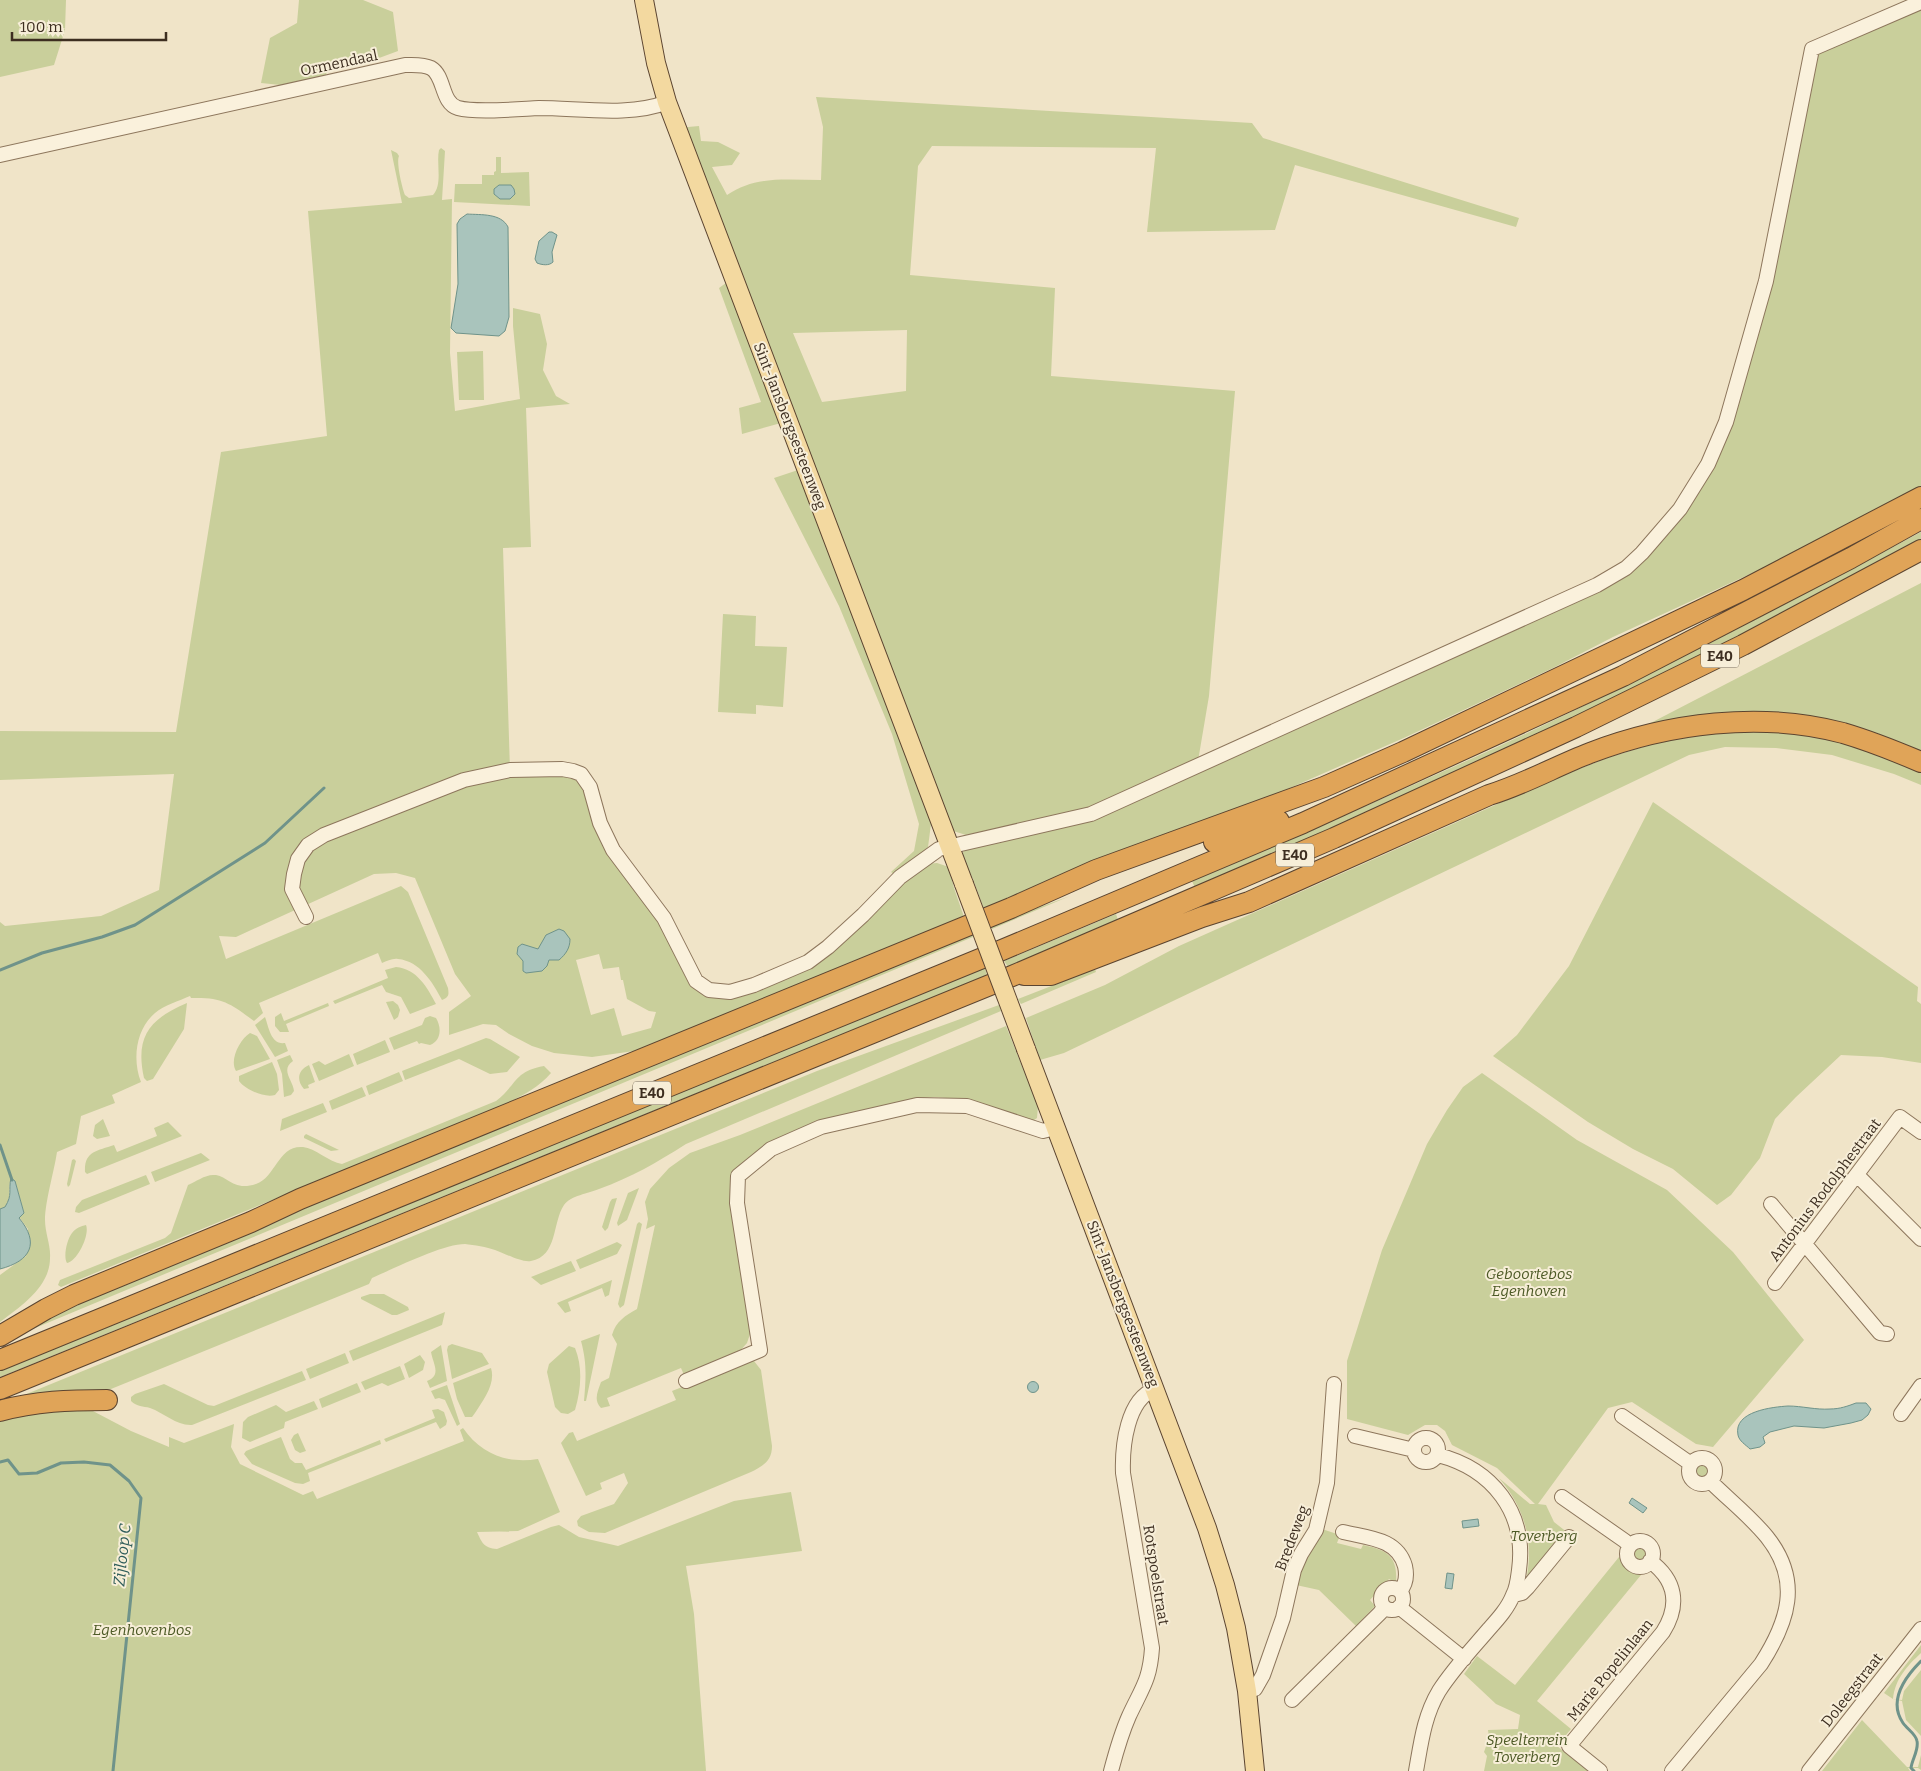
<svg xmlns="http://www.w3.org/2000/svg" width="1921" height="1771" font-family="Bitter,serif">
	<rect width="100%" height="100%" fill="#f0e4c8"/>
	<!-- green -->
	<path fill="#c9cf9b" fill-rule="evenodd" d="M0,0H66L65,30L54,65L0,77Z
		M299,0H363L393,12L398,51L371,61L330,63L323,83L300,87L261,83L270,38L297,23Z
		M1921,7V487L1822,541L1613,637L1553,668L1406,737L1247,807L984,909L972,877L963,860V852L968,848L1050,827L1626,573L1714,463L1818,49Z
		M816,97L1252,123L1263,138L1519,218L1516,227L1295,165L1275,230L1147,232L1156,148L932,146L918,166L910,275L1055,288L1051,376L1235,391L1209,696L1198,761L1077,812L966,835L931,824L928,847L897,876L891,872L914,851L919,824L892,734L839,606L774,478L798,470L781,423L742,434L739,408L761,402L719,288L733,278L677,128L699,126L701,141L718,142L740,153L732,165L712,167L727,195C756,175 788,180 821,180L823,127ZM907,330L906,391L822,402L793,333Z
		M441,148L445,151L442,200L452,199L450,353L455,411L520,399L513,326V308L540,314L547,344L543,370L556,396L570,404L526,408L531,547L503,548L510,770L569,774L576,777L663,926L695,989L708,998L737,995L770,983L925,864L937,863L949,867L954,888L964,917L634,1051L592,1057L554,1053L532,1046L509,1034L496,1025L483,1024L449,1035V1012L471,996L455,974L415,878L396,873L374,874L236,937L219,936L226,959L401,886L408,892L448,988C449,995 449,997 442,1000C433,983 420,961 398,959C393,958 387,961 382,963L378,953L259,1003L263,1013L254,1021C230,1003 222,997 191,998L190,996C179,1001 164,1005 155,1013C136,1029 132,1059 141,1082L112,1095L115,1103L81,1116L76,1144L57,1152C54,1172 45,1202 45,1220C45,1233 51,1246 50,1258C50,1287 21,1306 0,1322V1275L26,1256L28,1229L19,1217L24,1213L15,1181L11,1178C7,1191 13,1193 5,1207L0,1209V922L5,926L101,916L159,890L174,774L0,780V731L176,732L221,452L327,436L308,211L402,203L391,150L397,153L399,156C396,162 402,188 405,195L409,198L433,195C443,184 436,164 439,150ZM599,954L603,969L619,967L621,980H623L627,999L649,1011L656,1012L651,1028L622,1036L614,1008L591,1015L576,960Z
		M496,157H501V173L529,172L530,206L454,202L455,184H482V175H494V172L496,171Z
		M483,351L484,400H459L457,352Z
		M1921,532V541C1804,602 1687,664 1568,721C1444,779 1320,834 1195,888L1192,881C1318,827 1444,773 1567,714C1687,656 1804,595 1921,532Z
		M1921,583V756L1863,733L1641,728Z
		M723,614L756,616L755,646L787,647L783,707L756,705V714L718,712Z
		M1729,731C1763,732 1797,732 1830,739C1861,746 1891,759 1921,770V785L1894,774L1832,755L1776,748L1725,747L1689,755L1064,1053L1040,1060L1026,1018L1105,985L1179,946L1558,777L1610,757L1670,739Z
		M1653,802L1918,987L1917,1001L1921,1004V1063L1882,1057L1841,1055L1796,1097L1775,1119L1760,1158L1731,1195L1717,1205L1673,1169L1633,1149L1588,1122L1493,1056L1517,1035L1569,966Z
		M1070,896L992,929L991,925Z
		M1116,914L1118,920L1008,967L1004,961Z
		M970,931L973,937L28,1331L52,1312Z
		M396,967C417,969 427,987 436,1004L410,1014L401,997L386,992L382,985L335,1004L333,1001L388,978L385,970Z
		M985,968L987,975L0,1377V1370Z
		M1095,969L1096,972L1021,1004L1018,999Z
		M393,1001L398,1005L400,1010L398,1017L394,1020L386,1002Z
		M187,1003L184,1029L153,1079L147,1081L144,1078C135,1037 149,1019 187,1003Z
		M328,1003L329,1006L286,1024L289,1032H280L275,1026V1017L281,1013L284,1021Z
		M999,1005L1001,1011L686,1144C656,1163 632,1177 599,1189C589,1193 570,1196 564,1205C552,1223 558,1256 531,1261C522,1263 504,1253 495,1250C487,1247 474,1245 465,1244C443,1244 395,1268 372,1278L369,1284L111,1389L7,1402L817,1071Z
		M430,1016L436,1018C442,1028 441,1041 430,1045L421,1043L419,1044L417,1041L394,1050L389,1038L422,1025L425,1018Z
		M265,1017C269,1028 271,1045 285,1043L288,1051L275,1057L255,1025Z
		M1006,1026L1038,1106L1037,1118L1031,1122L959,1099L934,1097L915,1099L871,1108L818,1123L740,1166L731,1179L734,1222L752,1328L747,1343L739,1352L684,1375L681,1368L607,1398L610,1406L601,1408C593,1400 598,1391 601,1382L609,1378L617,1344L612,1335C616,1321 625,1316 637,1309L655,1225L646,1229L648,1219L645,1202L650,1189L669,1168L690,1153L740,1135Z
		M250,1033L257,1036L270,1059L236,1071C229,1060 240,1039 250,1033Z
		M486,1038L490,1039L520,1057L507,1072L490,1074L459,1059L405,1080L402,1071Z
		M385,1040L390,1052L357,1065L353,1054Z
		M349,1054L354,1066L319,1081L312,1064L319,1061L325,1065Z
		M290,1055L293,1061C280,1070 293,1080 294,1091L291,1095L284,1097L282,1074L277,1060Z
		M272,1062L277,1074L279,1090L275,1095C264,1098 246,1090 239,1081V1076Z
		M309,1065L315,1082L308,1085L309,1088L304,1089C296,1080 298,1070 309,1065Z
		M544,1066L551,1073C539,1087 525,1094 510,1102L61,1287L58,1285L60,1280L165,1238L171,1233L188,1185C195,1182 205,1175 213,1175C227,1174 232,1192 256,1184C276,1177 278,1145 303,1147C315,1148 329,1162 342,1164L496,1101C517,1085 514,1071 544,1066Z
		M399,1072L403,1081L369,1095L366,1086Z
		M1482,1073L1577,1140L1667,1190L1733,1252L1804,1340L1713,1447L1696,1444L1632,1402L1608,1408L1538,1504L1546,1505L1554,1522L1568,1533L1525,1585C1535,1545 1526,1509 1499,1478L1530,1504H1535L1497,1468L1452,1445L1445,1431L1437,1425H1425L1408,1435L1347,1419V1361L1382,1250L1427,1144L1447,1110L1463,1087Z
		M362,1087L366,1096L332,1110L329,1101Z
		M323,1103L327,1112L280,1131L282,1119Z
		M103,1119L110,1136L97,1139L93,1136L95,1125Z
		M168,1122L182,1136L87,1174L85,1172C84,1151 97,1151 114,1145L117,1152L157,1136L154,1128Z
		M306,1134L339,1150L331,1151L304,1138V1136Z
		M201,1153L210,1160L155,1182L151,1172Z
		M74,1159L76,1161L70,1185L68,1187L67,1184L72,1160Z
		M146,1175L150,1184L79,1213L75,1212L76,1207L82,1200Z
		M639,1188L627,1220L618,1226L617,1223L628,1193Z
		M617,1198L608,1228L605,1231L602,1227L610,1202L612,1199Z
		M639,1222L642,1224L624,1305L620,1308L618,1304L637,1224Z
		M86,1225C90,1234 78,1261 67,1263C63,1257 67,1239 72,1233C76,1228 81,1226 86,1225Z
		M617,1242L622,1245L617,1254L580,1269L576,1260Z
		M571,1261L576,1271L541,1285L531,1277Z
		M612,1280L609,1295L605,1297L602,1288L568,1302L571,1311L565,1313L557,1303Z
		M370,1294H384L408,1307L409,1310L397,1315H392L361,1299V1297Z
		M445,1312L442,1325L353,1361L349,1351Z
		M600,1334L586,1401H584C586,1378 587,1363 581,1341Z
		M452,1344L482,1353L489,1364L452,1379L447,1350L448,1346Z
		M441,1345L447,1381L430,1388L427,1381C442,1375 433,1364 431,1352Z
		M569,1346L575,1348C583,1368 581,1389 575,1410L568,1414L561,1413L555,1407L547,1372L549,1364Z
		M345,1353L349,1363L310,1379L306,1369Z
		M420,1355L425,1362L423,1370L409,1378L404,1364Z
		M748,1361H754L761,1370L772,1446C772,1461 763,1466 751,1472L605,1533L589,1532L578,1526L577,1521L581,1516L614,1504L628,1483L624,1473L600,1483L602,1489L586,1496L561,1443L569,1433L573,1432L577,1441L676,1400L672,1391Z
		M400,1366L405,1379L388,1386L382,1383L365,1390L361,1382Z
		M491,1368C496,1384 483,1400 475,1413L472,1417H465L457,1399L453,1383Z
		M302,1371L306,1380L192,1425C177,1426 164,1413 150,1408C143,1406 137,1407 131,1401V1397L135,1394L164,1384L208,1405L214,1406Z
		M357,1383L361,1392L322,1408L319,1399Z
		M447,1385L460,1424L457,1426L445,1400L439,1398L435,1399L431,1391Z
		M314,1401L318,1409L285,1422L284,1428L250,1442L242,1438L243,1422L248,1417L276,1405L286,1412Z
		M438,1409L444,1412L447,1421L446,1425L440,1429L436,1422L386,1442L384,1439L435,1418L432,1410Z
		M91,1410L131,1431L169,1447V1437L184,1443L234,1424L231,1447L240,1464L303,1495L313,1491L317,1499L464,1441L460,1430L463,1428C481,1454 507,1464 538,1459L560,1512L518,1531L477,1532C482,1543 484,1548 497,1549L551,1527L559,1525L579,1537L618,1546L734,1501L791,1492L802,1551L686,1566L694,1614L706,1771H0V1421L47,1411Z
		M298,1433L306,1451L300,1453L295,1450L291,1440L294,1435Z
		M281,1437L290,1459L295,1463H302L306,1470L380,1440L381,1444L308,1473L310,1481L303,1484L295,1483L252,1464L244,1454L246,1451Z
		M1693 1471a8 8 0 1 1 16 0a8 8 0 1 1-16 0Z
		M1319,1528L1340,1535L1337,1543L1361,1549L1363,1545C1388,1550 1398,1557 1396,1583L1389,1579L1370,1600L1375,1606L1356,1626L1319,1590L1296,1585L1305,1557Z
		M1631 1553a8 8 0 1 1 16 0a8 8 0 1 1-16 0Z
		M1619,1557L1641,1575L1537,1701L1571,1729L1557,1746L1588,1771H1484L1487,1756L1484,1752L1489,1738L1488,1730L1518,1729L1520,1715L1496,1704L1464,1674L1477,1656L1515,1685Z
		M1921,1645V1653C1907,1666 1895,1679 1893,1699L1902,1700L1904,1691L1921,1670V1736L1906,1720L1902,1701L1893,1699L1884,1693Z
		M1862,1720L1907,1767H1918L1921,1755V1770L1918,1768H1908L1910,1771H1822Z"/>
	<!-- water -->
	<path fill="#a9c4bc" stroke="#6f938a" d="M499,185H511L514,189L515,194L510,199H500L494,194V189Z
		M467,214C481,215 501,213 508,227L509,317L505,331L499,336L456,333L451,328L458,284L457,224L460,219Z
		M549,232H552L557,235L552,252L553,262C549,266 542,265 537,263L535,259L539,241Z
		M559,929L564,931L570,939C570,948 566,954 559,960H549L547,966L542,971L526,973L523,971V961L517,954L518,947L522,944L538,949L546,935Z
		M11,1178L15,1181L24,1213L19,1218C40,1243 31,1261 0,1269V1209L5,1207C13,1194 8,1191 11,1178Z
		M1027.5 1387a5.5 5.5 0 1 1 11 0a5.5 5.5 0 1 1-11 0Z
		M1856,1403H1866L1871,1409L1868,1415L1862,1420L1851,1423L1824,1428L1794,1426L1770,1432L1763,1437L1765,1443L1760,1447L1750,1449C1746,1445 1739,1441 1738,1435C1733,1411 1773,1407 1788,1406C1802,1406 1816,1410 1830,1409C1840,1409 1848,1406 1856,1403Z
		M1632,1498L1647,1508L1643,1513L1629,1503Z
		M1478,1519L1479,1526L1463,1528L1462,1521Z
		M1447,1573L1454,1574L1452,1589L1445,1588Z"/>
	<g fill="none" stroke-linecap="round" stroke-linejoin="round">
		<!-- stream -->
		<path stroke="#6f938a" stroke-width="3" d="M0,970L42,953L102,937L135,925L265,843L324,788
			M0,1145L12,1180
			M0,1462L8,1460L19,1474L37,1473L61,1463L84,1462L110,1465L129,1481L141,1498L113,1771
			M1914,1771L1911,1768C1912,1759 1919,1750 1917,1741C1916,1734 1907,1729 1903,1723C1888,1701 1905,1677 1921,1661"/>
		<defs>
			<path id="minor" d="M0,155L405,65C413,65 423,64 431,68C445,76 441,103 458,108C476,113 519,109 539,108C578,108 631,117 667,102
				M306,917L292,889L294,874L298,859L308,845L324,835L464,780L510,770L562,769L573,771L581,774L590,787L600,823L613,850L664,918L696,981L709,990L730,992L754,985L808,962L828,947L863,915L900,877L939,849L1091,814L1597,585L1626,568L1642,553L1680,509L1708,464L1726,422L1766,281L1812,49L1921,2
				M1857,1175L1921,1239
				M1771,1204L1880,1333L1887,1334
				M1775,1283L1900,1117L1921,1132
				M686,1381L760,1350L737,1203L738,1176L771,1149L821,1127L917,1105L967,1106L1043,1131L1047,1130
				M1901,1414L1921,1386
				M1622,1416L1691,1464
				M1355,1436L1414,1450
				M1414 1450a12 12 0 1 1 24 0a12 12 0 1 1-24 0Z
				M1689 1471a13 13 0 1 1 26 0a13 13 0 1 1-26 0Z
				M1562,1497L1625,1541L1629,1546
				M1343,1532C1367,1538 1397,1538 1405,1566C1407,1575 1406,1584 1400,1591
				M1627 1554a13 13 0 1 1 26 0a13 13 0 1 1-26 0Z
				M1381 1599a11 11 0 1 1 22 0a11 11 0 1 1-22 0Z
				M1514,1595L1522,1593L1528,1587L1569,1537
				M1399,1607L1464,1659
				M1247,1691L1255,1689L1263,1675L1283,1618L1294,1570L1301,1554L1316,1530L1327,1483L1334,1384
				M1292,1700L1380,1613L1384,1607
				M1111,1771C1116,1752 1121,1734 1129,1716C1142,1688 1150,1680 1152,1648L1123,1473C1122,1446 1127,1399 1155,1389
				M1416,1771C1421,1743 1424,1716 1439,1691C1453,1669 1472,1649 1489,1629C1498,1619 1508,1608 1513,1595C1517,1588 1518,1578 1519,1570C1527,1512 1492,1469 1438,1455
				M1600,1771L1569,1746L1663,1632C1680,1605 1676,1580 1650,1561
				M1672,1771L1761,1664C1788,1622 1802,1581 1767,1537C1750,1516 1729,1500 1710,1481
				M1809,1771L1921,1629"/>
			<path id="major" d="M644,0L656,63L667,102L964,884
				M1026,1049L1207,1528L1225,1585L1236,1628L1247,1691L1255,1771"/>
			<path id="highway" d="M1214,842L1279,821
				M1024,975H1051L1202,917L1249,902L1489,795C1525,784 1556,766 1590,753C1668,723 1761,711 1843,733C1870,741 1895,751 1921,762
				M0,1336L46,1309L74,1295L251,1222L300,1199L1011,908L1096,870L1324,787L1403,752L1743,590L1921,497
				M0,1360L1002,950L1303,823L1623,676L1851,558L1921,519
				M0,1389L1012,976L1334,838L1576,727L1743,645L1921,550
				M0,1411C35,1401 70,1400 107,1400"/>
		</defs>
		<!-- minor casing -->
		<use href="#minor" stroke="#8d765c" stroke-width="16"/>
		<!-- major casing -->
		<use href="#major" stroke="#5b4430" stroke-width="20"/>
		<!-- highway casing -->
		<use href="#highway" stroke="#5b4430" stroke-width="22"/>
		<!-- minor -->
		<use href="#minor" stroke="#faf1dc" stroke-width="14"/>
		<!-- major -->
		<use href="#major" stroke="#f3d9a0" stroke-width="18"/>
		<!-- highway -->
		<use href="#highway" stroke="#e0a458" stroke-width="20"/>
		<defs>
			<path id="major-bridge" d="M964,884L1026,1049"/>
		</defs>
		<!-- major-bridge casing -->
		<use href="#major-bridge" stroke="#5b4430" stroke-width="20" stroke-linecap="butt"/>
		<!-- major-bridge -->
		<use href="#major-bridge" stroke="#f3d9a0" stroke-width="18"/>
	</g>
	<g text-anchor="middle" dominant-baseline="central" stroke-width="4" stroke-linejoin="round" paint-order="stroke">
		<!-- shield labels -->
		<g fill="#f7eed8" stroke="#756857" stroke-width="1">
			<rect x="1701" y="644.5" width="38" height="23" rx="4"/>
			<rect x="1276" y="843.5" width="38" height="23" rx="4"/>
			<rect x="633" y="1081.5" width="38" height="23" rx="4"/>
		</g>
		<g font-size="14" font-weight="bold" fill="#3d2e20">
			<text x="1720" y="656">E40</text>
			<text x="1295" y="855">E40</text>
			<text x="652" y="1093">E40</text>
		</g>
		<!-- street labels -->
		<g font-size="15" fill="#3d2e20" stroke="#f7eed8">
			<text transform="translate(339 63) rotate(-12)">Ormendaal</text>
			<text transform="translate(790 426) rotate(69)">Sint-Jansbergsesteenweg</text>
			<text transform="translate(1825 1190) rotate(-53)">Antonius Rodolphestraat</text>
			<text transform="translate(1123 1304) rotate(69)">Sint-Jansbergsesteenweg</text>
			<text transform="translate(1292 1538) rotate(-69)">Bredeweg</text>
			<text transform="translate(1156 1575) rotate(81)">Rotspoelstraat</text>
			<text transform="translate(1610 1670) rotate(-51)">Marie Popelinlaan</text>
			<text transform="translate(1852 1690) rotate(-52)">Doleegstraat</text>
		</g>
		<!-- park labels -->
		<g font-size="15" font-style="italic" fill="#4d5a26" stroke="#f7eed8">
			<text x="1529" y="1274">Geboortebos<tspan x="1529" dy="17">Egenhoven</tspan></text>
			<text x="1544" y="1536">Toverberg</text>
			<text x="142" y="1630">Egenhovenbos</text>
			<text x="1527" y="1740">Speelterrein<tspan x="1527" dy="17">Toverberg</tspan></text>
		</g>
		<!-- water labels -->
		<g font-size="16" font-style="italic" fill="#2f5d5a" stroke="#f7eed8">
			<text transform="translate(122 1555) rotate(-84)">Zijloop C</text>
		</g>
	</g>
	<!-- scale -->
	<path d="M12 32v8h154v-8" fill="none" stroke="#3d2e20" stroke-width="2.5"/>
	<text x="20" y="32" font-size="15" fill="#3d2e20" stroke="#f7eed8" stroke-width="4" paint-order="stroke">100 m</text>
</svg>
